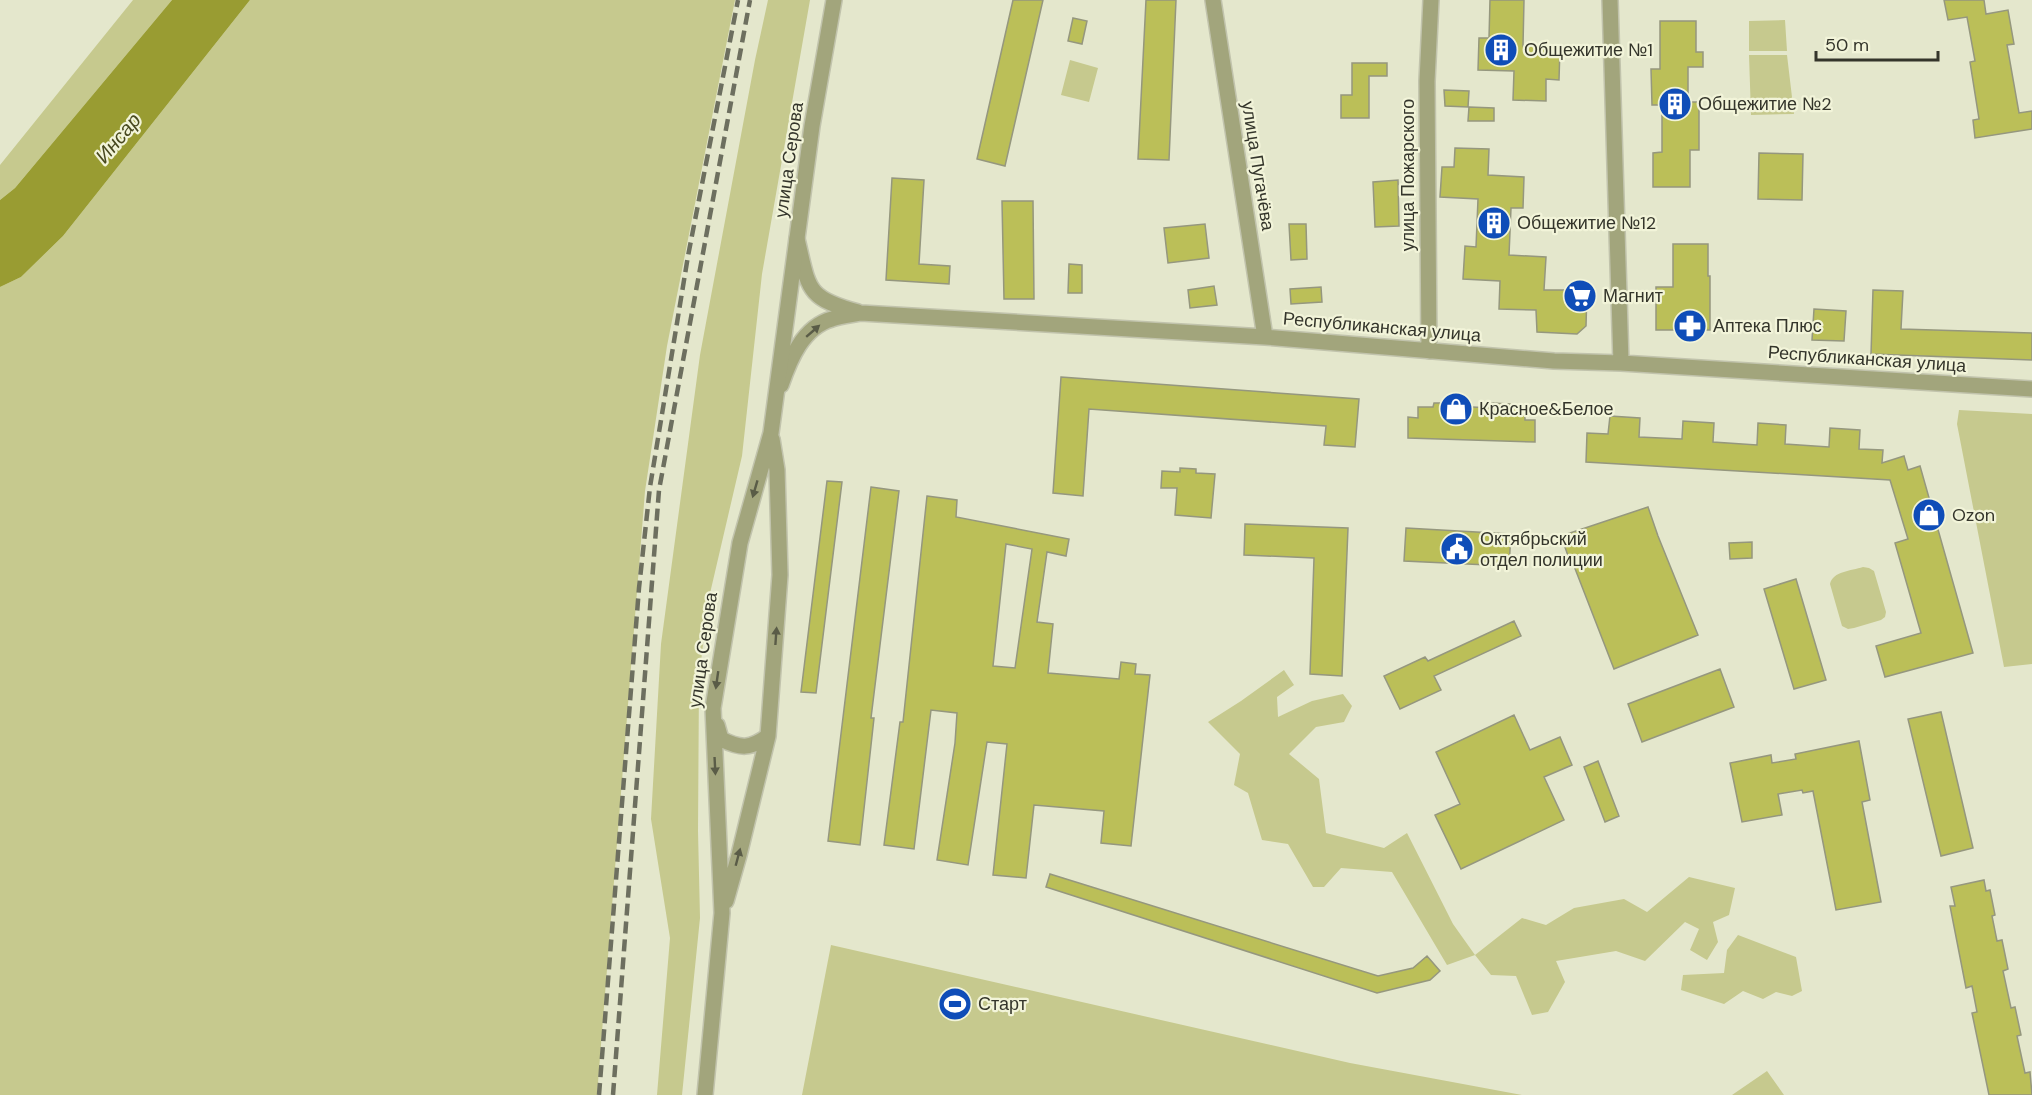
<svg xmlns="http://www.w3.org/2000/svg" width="2032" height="1095" font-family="'DM Sans',sans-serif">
	<rect width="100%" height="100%" fill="#e4e7cc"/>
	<!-- green -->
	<path fill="#c6c98e" d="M133,0H172L15,188L0,200V165Z
		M250,0H735L667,346L645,491L597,1095H0V287L21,277L63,236Z
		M768,0H810L762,274L742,456L708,602L699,679L698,831L700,918L682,1095H657L670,938L651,819L661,644L700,355L755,60Z
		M1785,20L1787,51H1749V21Z
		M1749,55H1787L1794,114L1751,115Z
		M1070,60L1098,68L1089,102L1061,95Z
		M1959,410L2032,414V664L2004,667L1957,424Z
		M1863,567L1869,568L1874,571L1886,612L1885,617L1881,620L1854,628L1848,629L1842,626L1830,584C1833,571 1851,571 1863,567Z
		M1284,670L1294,685L1277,697L1278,717L1312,701L1343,694L1352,706L1344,722L1316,727L1289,754L1319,779L1326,833L1384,848L1407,833L1453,924L1475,955L1522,918L1546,925L1574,908L1624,899L1647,912L1689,877L1735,888L1729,915L1713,922L1718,942L1707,960L1690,950L1699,929L1685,922L1645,961L1616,951L1556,961L1565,982L1548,1012L1532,1015L1516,976L1491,975L1475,955L1447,965L1392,872L1341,868L1324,887H1313L1288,844L1262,840L1248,793L1234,785L1240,754L1208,722L1241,701Z
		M1738,935L1796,957L1802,991L1792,996L1776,992L1763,999L1743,991L1724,1004L1681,990L1683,975L1724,973L1727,950Z
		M831,945L1350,1063L1522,1095H802Z
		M1767,1071L1784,1095H1732Z"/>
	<!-- water -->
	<path fill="#999c32" d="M172,0H250L63,236L21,277L0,287V200L15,188Z"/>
	<!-- building -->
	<path fill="#bbbf58" stroke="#95977e" stroke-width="1.5" fill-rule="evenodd" d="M1013,0H1043L1005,166L977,159Z
		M1146,0H1176L1169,160L1138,159Z
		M1490,0H1524L1523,46L1560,47L1559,80L1546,79V101L1513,100L1514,71L1478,70L1479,38H1489Z
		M1944,0H1984L1986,14L2008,10L2014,44L2007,45L2019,113L2032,111V129L1975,138L1973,120L1979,119L1970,62L1975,61L1967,17L1948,20Z
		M1073,18L1087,21L1082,44L1068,41Z
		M1660,21H1696V52H1703V67H1688V102H1699V150H1690V187H1653V153L1662,152V105H1652L1651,69H1660Z
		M1352,63H1387V76H1369V118H1341V95H1352Z
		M1444,90L1469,91L1468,107L1445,106Z
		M1469,107L1494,108V121H1468Z
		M1455,148L1489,149L1488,175L1524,177L1523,208H1511L1509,255L1546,257L1544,290H1587L1586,326L1577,334L1537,332L1536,310L1499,309L1500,281L1463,279L1465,246L1476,247L1478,199L1440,197L1442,167H1454Z
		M1759,153L1803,154L1802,200L1758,199Z
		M892,178L924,180L919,264L950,266L949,284L886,280Z
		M1398,180L1399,226L1375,227L1373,182Z
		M1002,201H1033L1034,299H1004Z
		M1205,224L1209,258L1168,263L1164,228Z
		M1289,224H1306L1307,259L1291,260Z
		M1673,244H1708V276H1710V330H1656V287H1673Z
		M1069,264L1082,265V293H1068Z
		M1214,286L1217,305L1190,308L1188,290Z
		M1321,287L1322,302L1291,304L1290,289Z
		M1873,290L1903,291L1901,329L2032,333V360L1871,354Z
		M1814,309L1846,311L1844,341L1812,340Z
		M1061,377L1359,399L1355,447L1324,445L1326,426L1089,409L1083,496L1053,493Z
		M1434,403H1452V406L1492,408V403L1510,404V407L1525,408V420H1535V442L1408,438V417L1418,418V407H1433Z
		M1610,416L1640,418L1639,437L1682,439L1683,421L1714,423L1713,442L1757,445L1758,423L1786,425L1785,444L1829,447L1830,428L1860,430L1859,449L1883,450L1882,463L1904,456L1908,470L1920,466L1973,653L1885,677L1876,646L1921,633L1895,543L1908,539L1890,480L1586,462L1587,433L1608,434Z
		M1180,468L1196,469V473L1215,474L1211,518L1175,515L1177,488H1161L1162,471L1180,472Z
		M827,481L842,482L816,693L801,692Z
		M871,487L899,491L871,718H874L860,845L828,841Z
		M927,496L957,500L956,517L1069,539L1066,556L1047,552L1037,622L1053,624L1048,673L1119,679L1121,662L1136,664L1135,674L1150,675L1131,846L1101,843L1104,811L1034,805L1026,878L993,875L1007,744L987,742L968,865L937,860L955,743L957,713L931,710L914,849L884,845L900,722H903ZM1006,544L1032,549L1015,668L993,666Z
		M1648,507L1658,536L1698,635L1614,669L1574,566L1572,567L1561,536Z
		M1245,524L1348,528L1342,676L1310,674L1314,558L1244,555Z
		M1406,528L1511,534L1509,566L1404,561Z
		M1752,542V558L1730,559L1729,543Z
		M1796,579L1826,680L1794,689L1764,589Z
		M1514,621L1521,636L1434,676L1441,690L1400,709L1384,676L1425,657L1428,661Z
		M1720,669L1734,707L1642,742L1628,704Z
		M1941,712L1973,848L1941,856L1908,719Z
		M1514,715L1530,750L1560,737L1572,765L1544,777L1564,820L1461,869L1435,815L1460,804L1436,752Z
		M1859,741L1870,800L1862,802L1881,902L1836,910L1813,791L1803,793L1802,790L1778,794L1782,815L1742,822L1730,763L1771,755L1772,763L1796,759L1795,754Z
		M1598,761L1619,816L1605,822L1584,767Z
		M1050,874L1378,976L1413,968L1427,956L1440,971L1430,980L1377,993L1046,887Z
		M1984,880L1986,891L1990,890L1995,915L1992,916L1997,941L2002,940L2008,969L2003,971L2011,1008L2015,1007L2021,1035L2017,1036L2025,1073L2030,1072L2032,1095H1989L1972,1013L1977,1012L1972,986L1966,988L1950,906H1955L1951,887Z"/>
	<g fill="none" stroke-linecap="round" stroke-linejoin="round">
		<defs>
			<path id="minor" d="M1213,0L1265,337
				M1610,0L1621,363
				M797,239C809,288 805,298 858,312
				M1429,351L1427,81L1431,0
				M781,385C790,359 803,327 832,319C841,316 851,315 861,313L1265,337L1554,361L1621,363L2032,389"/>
			<path id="tertiary" d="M717,725L721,739C741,749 750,749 768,736
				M726,901L739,855L768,736L780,575L777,470L772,439
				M705,1095L722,913L713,708L740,543L771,433L812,126L834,0"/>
		</defs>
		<!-- minor casing -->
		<use href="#minor" stroke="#c1c3ac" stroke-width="18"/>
		<!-- tertiary casing -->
		<use href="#tertiary" stroke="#c1c3ac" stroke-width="18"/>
		<!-- minor -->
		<use href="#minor" stroke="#a2a57c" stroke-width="15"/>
		<!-- tertiary -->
		<use href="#tertiary" stroke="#a2a57c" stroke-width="15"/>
		<!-- rail -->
		<path stroke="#6d6f5f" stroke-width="4.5" stroke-dasharray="12 6" stroke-linecap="butt" d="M599,1095L639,588L650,487L688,256L738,0
			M613,1095L659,490L750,0"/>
	</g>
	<!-- one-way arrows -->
	<defs><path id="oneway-solid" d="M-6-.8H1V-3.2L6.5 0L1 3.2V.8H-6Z" transform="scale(1.5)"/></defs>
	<g fill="#5a5c47">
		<use href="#oneway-solid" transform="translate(813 331) rotate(-41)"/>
		<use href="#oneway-solid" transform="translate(755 489) rotate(106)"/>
		<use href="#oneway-solid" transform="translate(776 636) rotate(-86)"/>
		<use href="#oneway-solid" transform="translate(717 680) rotate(98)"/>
		<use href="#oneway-solid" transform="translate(715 766) rotate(87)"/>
		<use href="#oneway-solid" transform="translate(738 857) rotate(-75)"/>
	</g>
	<!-- icons -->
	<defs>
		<symbol id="building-disc" viewBox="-11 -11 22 22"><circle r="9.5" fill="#0f4db8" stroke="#f2f4d9"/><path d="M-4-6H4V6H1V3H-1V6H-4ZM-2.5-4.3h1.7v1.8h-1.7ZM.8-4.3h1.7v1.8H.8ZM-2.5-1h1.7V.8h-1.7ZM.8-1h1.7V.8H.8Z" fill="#fff"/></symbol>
		<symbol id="supermarket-disc" viewBox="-11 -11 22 22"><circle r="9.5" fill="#0f4db8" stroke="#f2f4d9"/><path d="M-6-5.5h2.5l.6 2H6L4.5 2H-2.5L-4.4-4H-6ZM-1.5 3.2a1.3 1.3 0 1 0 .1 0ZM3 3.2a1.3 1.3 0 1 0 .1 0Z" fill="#fff"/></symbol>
		<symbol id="pharmacy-disc" viewBox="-11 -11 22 22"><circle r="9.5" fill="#0f4db8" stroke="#f2f4d9"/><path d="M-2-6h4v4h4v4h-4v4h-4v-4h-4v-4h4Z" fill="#fff"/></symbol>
		<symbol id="shop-disc" viewBox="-11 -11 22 22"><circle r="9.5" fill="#0f4db8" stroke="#f2f4d9"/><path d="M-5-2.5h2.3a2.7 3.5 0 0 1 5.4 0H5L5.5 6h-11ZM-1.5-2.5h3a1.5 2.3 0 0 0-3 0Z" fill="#fff"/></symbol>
		<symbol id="civic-disc" viewBox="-11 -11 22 22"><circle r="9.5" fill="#0f4db8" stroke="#f2f4d9"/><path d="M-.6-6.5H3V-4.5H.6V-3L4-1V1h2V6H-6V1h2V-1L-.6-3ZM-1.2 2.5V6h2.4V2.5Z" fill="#fff"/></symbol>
		<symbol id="stadium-disc" viewBox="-11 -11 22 22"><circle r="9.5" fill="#0f4db8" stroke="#f2f4d9"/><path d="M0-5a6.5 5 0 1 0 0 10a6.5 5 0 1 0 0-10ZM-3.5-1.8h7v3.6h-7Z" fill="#fff"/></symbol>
	</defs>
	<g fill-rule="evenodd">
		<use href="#building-disc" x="1482" y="31" width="38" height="38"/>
		<use href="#building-disc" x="1656" y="85" width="38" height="38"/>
		<use href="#building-disc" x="1475" y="204" width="38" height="38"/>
		<use href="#supermarket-disc" x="1561" y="277" width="38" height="38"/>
		<use href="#pharmacy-disc" x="1671" y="307" width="38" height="38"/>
		<use href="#shop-disc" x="1437" y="390" width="38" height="38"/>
		<use href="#shop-disc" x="1910" y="496" width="38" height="38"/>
		<use href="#civic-disc" x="1438" y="530" width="38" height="38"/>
		<use href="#stadium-disc" x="936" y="985" width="38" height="38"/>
	</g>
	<g text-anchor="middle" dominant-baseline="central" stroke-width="4.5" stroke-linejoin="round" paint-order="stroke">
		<!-- poi labels -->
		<g font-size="18" fill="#34352b" stroke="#f2f4d9" text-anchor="start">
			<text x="1524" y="50">Общежитие №1</text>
			<text x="1698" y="104">Общежитие №2</text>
			<text x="1517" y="223">Общежитие №12</text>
			<text x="1603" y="296">Магнит</text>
			<text x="1713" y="326">Аптека Плюс</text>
			<text x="1479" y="409">Красное&amp;Белое</text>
			<text x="1952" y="515">Ozon</text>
			<text x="1480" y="539">Октябрьский<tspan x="1480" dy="21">отдел полиции</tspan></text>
			<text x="978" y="1004">Старт</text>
		</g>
		<!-- street labels -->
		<g font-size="18" fill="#34352b" stroke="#f2f4d9">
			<text transform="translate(789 160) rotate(-82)">улица Серова</text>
			<text transform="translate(1258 166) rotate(81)">улица Пугачёва</text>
			<text transform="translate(1408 175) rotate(-90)">улица Пожарского</text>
			<text transform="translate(1382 327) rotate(5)">Республиканская улица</text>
			<text transform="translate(1867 359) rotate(4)">Республиканская улица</text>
			<text transform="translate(703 650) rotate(-82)">улица Серова</text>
		</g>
		<!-- water labels -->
		<g font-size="20" font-style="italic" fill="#48491f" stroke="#f2f4d9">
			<text transform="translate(118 138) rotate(-50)">Инсар</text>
		</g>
	</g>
	<!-- scale -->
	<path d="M1816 51v9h122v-9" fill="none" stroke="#34352b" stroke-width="3"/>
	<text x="1825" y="51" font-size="18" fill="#34352b" stroke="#f2f4d9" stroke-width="4.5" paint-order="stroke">50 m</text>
</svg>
